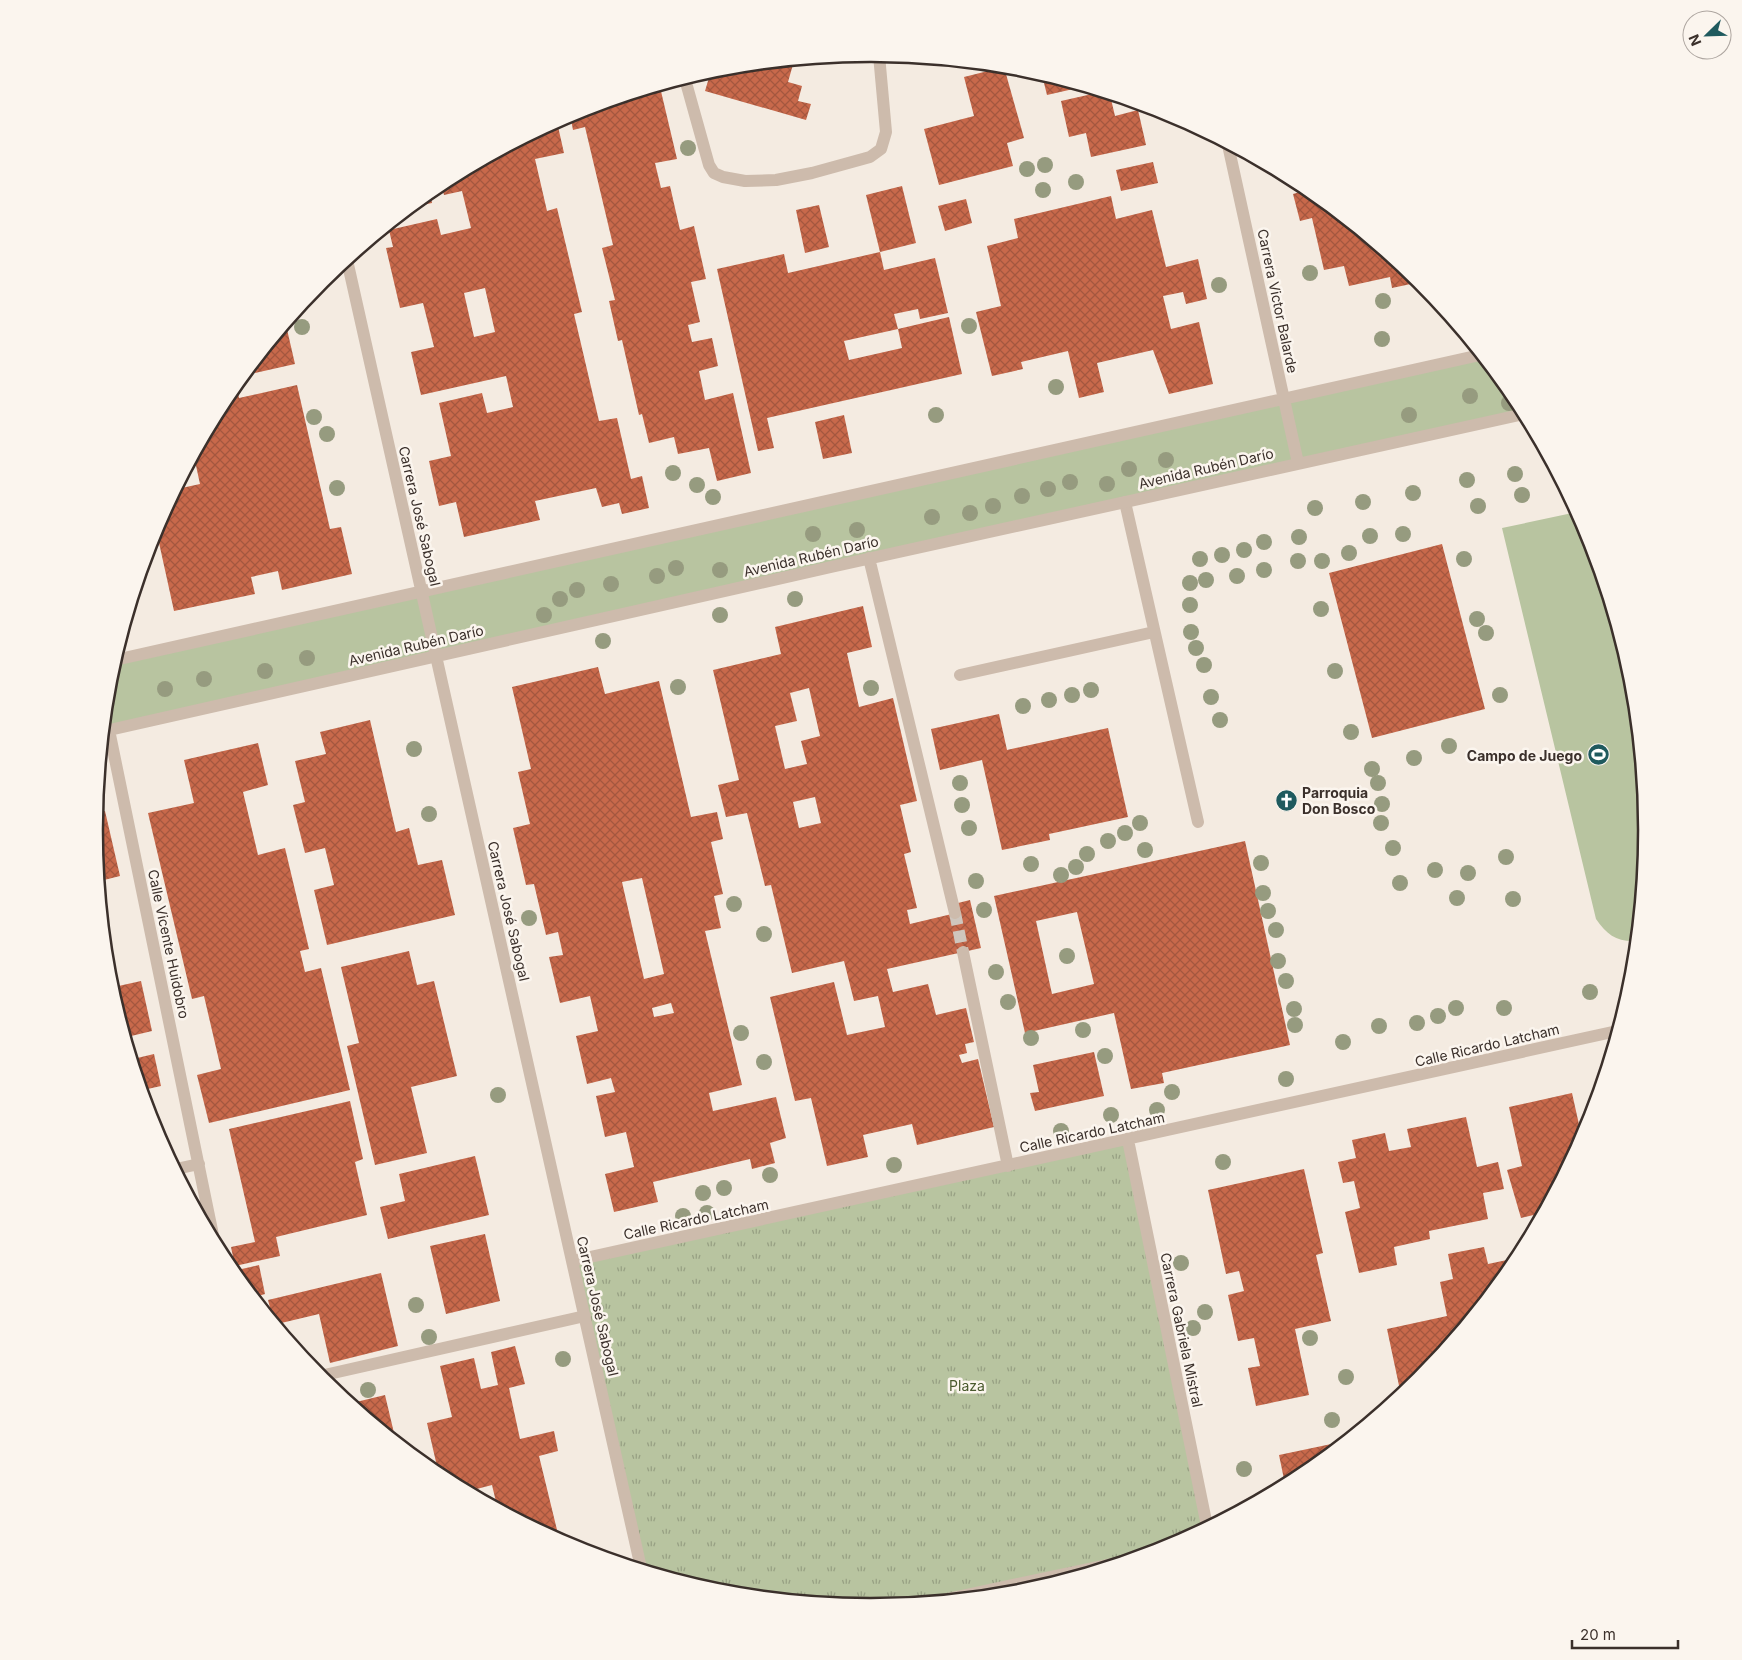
<svg xmlns="http://www.w3.org/2000/svg" width="1742" height="1660" font-family="Inter,sans-serif">
	<defs>
		<pattern id="park-tufts" width="24" height="20" patternUnits="userSpaceOnUse" patternTransform="scale(1.25)"><rect width="24" height="20" fill="#b8c4a0"/><path d="M3 7l-1-3M5 7V3M7 7l1-3M15 17l-1-3M17 17v-4M19 17l1-3" fill="none" stroke="#97a083"/></pattern>
		<pattern id="building-cross-hatch" width="8" height="8" patternUnits="userSpaceOnUse" patternTransform="scale(1.25)"><rect width="8" height="8" fill="#c8694b"/><path d="M0 0l8 8M0 8l8-8" fill="none" stroke="#a4573f"/></pattern>
	</defs>
	<rect width="100%" height="100%" fill="#f4ebe1"/>
	<!-- green -->
	<path fill="#b8c4a0" d="M1480,355L1517,399L1524,414L105,731L110,678L115,660Z
		M1577,512L1588,533L1632,679L1647,830L1636,941C1617,942 1607,935 1596,919L1502,528Z"/>
	<!-- park -->
	<path fill="url(#park-tufts)" d="M1128,1140L1207,1526L1168,1547L1121,1562L947,1599L871,1606L719,1591L641,1568L572,1261Z"/>
	<!-- building -->
	<path fill="url(#building-cross-hatch)" fill-rule="evenodd" d="M794,61L788,82L802,86L798,101L811,104L806,120L705,91L711,71L715,70L721,72L722,68Z
		M1004,67L1024,138L1007,143L1013,166L939,185L924,129L974,116L964,77Z
		M1042,75L1082,87L1047,95Z
		M660,87L677,159L655,163L661,188L670,186L680,230L694,226L706,279L691,282L700,322L688,325L692,342L712,338L718,366L699,371L705,400L733,393L751,473L717,481L709,448L678,454L674,437L649,443L642,414L639,415L622,340L618,341L609,301L615,300L602,248L613,245L585,127L573,130L570,115Z
		M1101,92L1110,95L1115,116L1138,110L1146,145L1091,157L1086,133L1069,137L1061,101Z
		M557,122L564,153L535,159L547,211L557,208L582,312L574,314L599,421L617,418L631,479L642,476L649,508L622,514L619,503L602,507L596,488L535,501L540,520L464,537L456,502L439,506L429,461L451,456L439,403L482,393L487,413L513,407L507,380L506,376L421,395L411,352L434,347L423,303L400,308L386,248L393,247L389,230L437,219L441,235L471,228L462,191L444,195L441,184ZM485,288L495,332L474,337L464,293Z
		M1153,162L1158,183L1121,191L1116,170Z
		M902,186L916,243L880,252L866,195Z
		M1306,188L1420,281V282L1392,288L1390,277L1349,286L1344,266L1324,270L1312,218L1300,221L1293,194L1307,190Z
		M430,193L432,203L412,207Z
		M1111,196L1116,219L1152,210L1166,267L1198,259L1207,299L1186,304L1183,292L1163,296L1171,329L1199,322L1213,384L1169,394L1153,350L1097,363L1104,392L1079,398L1068,351L1021,362L1023,369L992,376L976,312L1001,306L987,246L1018,238L1014,219Z
		M966,199L972,223L945,231L938,206Z
		M819,205L829,247L805,253L796,210Z
		M880,252L884,270L935,258L948,313L920,319L918,309L894,314L898,329L949,317L962,374L767,418L774,448L758,451L717,269L784,254L788,273ZM898,329L902,348L849,360L844,341Z
		M286,325L295,364L255,373L254,364Z
		M297,385L330,529L341,527L352,574L282,590L278,571L251,577L255,594L174,611L156,529L177,489L200,484L195,461L192,462L226,399L237,386L239,398Z
		M844,415L852,453L823,459L815,422Z
		M1442,544L1485,709L1372,738L1329,573Z
		M863,606L872,647L847,653L859,707L893,698L917,801L900,805L911,852L904,854L917,908L907,910L910,924L956,913L954,904L970,900L981,948L887,969L893,992L928,984L936,1015L966,1008L974,1042L965,1044L967,1053L959,1055L962,1063L978,1059L994,1127L917,1145L912,1124L863,1135L868,1157L827,1166L811,1098L795,1101L770,997L834,982L847,1035L885,1027L878,996L854,1001L844,961L792,973L771,885L765,886L747,813L726,817L718,785L739,780L713,670L781,654L775,627ZM809,688L820,736L801,741L807,764L785,769L775,726L797,721L790,693ZM815,797L821,823L799,828L793,802Z
		M598,667L605,694L659,681L691,817L717,812L723,839L711,842L723,894L714,896L721,928L705,931L742,1085L709,1093L713,1111L776,1097L786,1138L770,1143L775,1163L752,1169L750,1159L653,1182L658,1202L614,1212L605,1174L634,1167L626,1132L605,1137L596,1096L615,1092L611,1078L587,1084L576,1036L598,1031L590,996L560,1003L549,957L563,955L558,932L546,935L534,884L526,885L513,828L530,824L518,772L531,769L512,687ZM642,878L664,974L644,979L622,882ZM671,1003L674,1013L654,1017L652,1008Z
		M999,714L1007,750L1108,728L1128,817L1049,834L1050,840L1002,850L982,760L940,770L931,729Z
		M370,720L396,832L409,828L418,865L442,860L455,915L327,945L314,890L334,885L325,848L305,853L293,805L305,802L295,761L326,754L320,732Z
		M258,743L268,785L243,792L258,855L285,848L309,949L300,951L305,972L321,968L350,1090L209,1123L197,1075L221,1069L204,996L192,999L148,813L194,803L184,760Z
		M105,811L120,876L100,881L95,830L96,813Z
		M1245,841L1290,1045L1162,1073L1164,1083L1131,1089L1114,1013L1025,1033L994,896ZM1077,912L1094,984L1052,994L1036,921Z
		M102,906L109,928L105,929L103,916Z
		M409,951L417,985L434,981L457,1076L411,1087L427,1153L375,1165L347,1046L359,1043L341,967Z
		M108,964L114,987L141,981L152,1031L127,1037L110,981Z
		M1094,1052L1104,1096L1035,1111L1030,1093L1039,1092L1033,1065Z
		M154,1054L161,1086L143,1090L133,1059Z
		M1572,1093L1582,1138L1542,1213L1521,1218L1507,1170L1522,1166L1509,1107Z
		M350,1101L363,1159L355,1162L367,1215L276,1237L280,1256L235,1266L231,1247L255,1242L229,1129Z
		M1466,1117L1477,1167L1498,1162L1504,1189L1483,1193L1488,1219L1429,1231L1430,1239L1394,1247L1397,1265L1359,1273L1345,1212L1360,1208L1354,1181L1343,1183L1338,1162L1356,1158L1352,1140L1385,1133L1389,1151L1411,1147L1407,1129Z
		M475,1156L489,1215L388,1239L380,1207L405,1201L399,1174Z
		M1304,1169L1323,1253L1316,1255L1331,1321L1295,1329L1309,1395L1256,1406L1248,1368L1260,1366L1254,1338L1238,1341L1228,1295L1244,1291L1239,1271L1226,1274L1208,1190Z
		M485,1234L500,1301L446,1314L430,1246Z
		M1484,1247L1488,1264L1507,1260L1509,1270L1448,1344L1438,1347L1440,1355L1420,1379L1401,1395L1387,1329L1447,1316L1440,1282L1453,1279L1448,1254Z
		M259,1265L265,1294L255,1297L233,1271Z
		M381,1273L398,1346L330,1363L319,1314L277,1324L273,1319L268,1300Z
		M515,1346L525,1384L509,1388L520,1439L554,1431L558,1451L539,1456L558,1534L551,1535L497,1506L492,1485L469,1491L439,1475L427,1423L452,1417L440,1366L474,1358L481,1389L498,1385L491,1352Z
		M385,1395L394,1433L390,1434L352,1403Z
		M1336,1443L1337,1447L1302,1476L1285,1484L1279,1455Z
		M586,1543L589,1552L572,1546Z"/>
	<g fill="none" stroke-linecap="round" stroke-linejoin="round">
		<!-- street-tunnel -->
		<path stroke="#cfc6bd" stroke-width="12" stroke-dasharray="12 6" stroke-linecap="butt" d="M955,913L963,952"/>
		<!-- lane -->
		<path stroke="#cdbbac" stroke-width="12" d="M1125,502L1198,822
			M960,675L1154,632"/>
		<!-- street -->
		<path stroke="#cdbbac" stroke-width="12" d="M685,79L709,165L714,173L723,177L745,181L776,180L812,173L870,157L881,149L886,132L879,55
			M1228,145L1298,463
			M347,260L641,1568
			M869,558L955,913
			M115,660L1480,355
			M109,730L214,1240
			M105,731L831,567L1524,414
			M963,952L1008,1166
			M1128,1140L1207,1526
			M176,1169L199,1164
			M572,1261L1617,1031
			M320,1376L585,1316
			M947,1599L1121,1562"/>
	</g>
	<!-- trees -->
	<g fill="#969b7f">
		<circle cx="688" cy="148" r="8"/>
		<circle cx="1045" cy="165" r="8"/>
		<circle cx="1027" cy="169" r="8"/>
		<circle cx="1076" cy="182" r="8"/>
		<circle cx="1043" cy="190" r="8"/>
		<circle cx="1310" cy="273" r="8"/>
		<circle cx="1219" cy="285" r="8"/>
		<circle cx="1383" cy="301" r="8"/>
		<circle cx="969" cy="326" r="8"/>
		<circle cx="302" cy="327" r="8"/>
		<circle cx="1382" cy="339" r="8"/>
		<circle cx="1056" cy="387" r="8"/>
		<circle cx="1470" cy="396" r="8"/>
		<circle cx="1509" cy="403" r="8"/>
		<circle cx="936" cy="415" r="8"/>
		<circle cx="1409" cy="415" r="8"/>
		<circle cx="314" cy="417" r="8"/>
		<circle cx="327" cy="434" r="8"/>
		<circle cx="1166" cy="460" r="8"/>
		<circle cx="1129" cy="469" r="8"/>
		<circle cx="673" cy="473" r="8"/>
		<circle cx="1515" cy="474" r="8"/>
		<circle cx="1467" cy="480" r="8"/>
		<circle cx="1070" cy="482" r="8"/>
		<circle cx="1107" cy="484" r="8"/>
		<circle cx="697" cy="485" r="8"/>
		<circle cx="337" cy="488" r="8"/>
		<circle cx="1048" cy="489" r="8"/>
		<circle cx="1413" cy="493" r="8"/>
		<circle cx="1522" cy="495" r="8"/>
		<circle cx="1022" cy="496" r="8"/>
		<circle cx="713" cy="497" r="8"/>
		<circle cx="1363" cy="502" r="8"/>
		<circle cx="993" cy="506" r="8"/>
		<circle cx="1478" cy="506" r="8"/>
		<circle cx="1315" cy="508" r="8"/>
		<circle cx="970" cy="513" r="8"/>
		<circle cx="932" cy="517" r="8"/>
		<circle cx="857" cy="530" r="8"/>
		<circle cx="813" cy="534" r="8"/>
		<circle cx="1403" cy="534" r="8"/>
		<circle cx="1370" cy="536" r="8"/>
		<circle cx="1299" cy="537" r="8"/>
		<circle cx="1264" cy="542" r="8"/>
		<circle cx="1244" cy="550" r="8"/>
		<circle cx="1349" cy="553" r="8"/>
		<circle cx="1222" cy="555" r="8"/>
		<circle cx="1200" cy="559" r="8"/>
		<circle cx="1464" cy="559" r="8"/>
		<circle cx="1298" cy="561" r="8"/>
		<circle cx="1322" cy="561" r="8"/>
		<circle cx="676" cy="568" r="8"/>
		<circle cx="720" cy="570" r="8"/>
		<circle cx="1264" cy="570" r="8"/>
		<circle cx="657" cy="576" r="8"/>
		<circle cx="1237" cy="576" r="8"/>
		<circle cx="1206" cy="580" r="8"/>
		<circle cx="1190" cy="583" r="8"/>
		<circle cx="611" cy="584" r="8"/>
		<circle cx="577" cy="590" r="8"/>
		<circle cx="560" cy="599" r="8"/>
		<circle cx="795" cy="599" r="8"/>
		<circle cx="1190" cy="605" r="8"/>
		<circle cx="1321" cy="609" r="8"/>
		<circle cx="544" cy="615" r="8"/>
		<circle cx="720" cy="615" r="8"/>
		<circle cx="1477" cy="619" r="8"/>
		<circle cx="1191" cy="632" r="8"/>
		<circle cx="1486" cy="633" r="8"/>
		<circle cx="603" cy="641" r="8"/>
		<circle cx="1196" cy="648" r="8"/>
		<circle cx="307" cy="658" r="8"/>
		<circle cx="1204" cy="665" r="8"/>
		<circle cx="265" cy="671" r="8"/>
		<circle cx="1335" cy="671" r="8"/>
		<circle cx="204" cy="679" r="8"/>
		<circle cx="678" cy="687" r="8"/>
		<circle cx="871" cy="688" r="8"/>
		<circle cx="165" cy="689" r="8"/>
		<circle cx="1091" cy="690" r="8"/>
		<circle cx="1072" cy="695" r="8"/>
		<circle cx="1500" cy="695" r="8"/>
		<circle cx="1211" cy="697" r="8"/>
		<circle cx="1049" cy="700" r="8"/>
		<circle cx="1023" cy="706" r="8"/>
		<circle cx="1220" cy="720" r="8"/>
		<circle cx="1351" cy="732" r="8"/>
		<circle cx="1449" cy="746" r="8"/>
		<circle cx="414" cy="749" r="8"/>
		<circle cx="1414" cy="758" r="8"/>
		<circle cx="1372" cy="769" r="8"/>
		<circle cx="960" cy="783" r="8"/>
		<circle cx="1378" cy="783" r="8"/>
		<circle cx="1382" cy="804" r="8"/>
		<circle cx="962" cy="805" r="8"/>
		<circle cx="429" cy="814" r="8"/>
		<circle cx="1140" cy="823" r="8"/>
		<circle cx="1381" cy="823" r="8"/>
		<circle cx="969" cy="828" r="8"/>
		<circle cx="1125" cy="833" r="8"/>
		<circle cx="1108" cy="841" r="8"/>
		<circle cx="1393" cy="848" r="8"/>
		<circle cx="1145" cy="850" r="8"/>
		<circle cx="1087" cy="854" r="8"/>
		<circle cx="1506" cy="857" r="8"/>
		<circle cx="1261" cy="863" r="8"/>
		<circle cx="1031" cy="864" r="8"/>
		<circle cx="1076" cy="867" r="8"/>
		<circle cx="1435" cy="870" r="8"/>
		<circle cx="1468" cy="873" r="8"/>
		<circle cx="1061" cy="875" r="8"/>
		<circle cx="976" cy="881" r="8"/>
		<circle cx="1400" cy="883" r="8"/>
		<circle cx="1263" cy="893" r="8"/>
		<circle cx="1457" cy="898" r="8"/>
		<circle cx="1513" cy="899" r="8"/>
		<circle cx="734" cy="904" r="8"/>
		<circle cx="984" cy="910" r="8"/>
		<circle cx="1268" cy="911" r="8"/>
		<circle cx="529" cy="918" r="8"/>
		<circle cx="1276" cy="930" r="8"/>
		<circle cx="764" cy="934" r="8"/>
		<circle cx="1067" cy="956" r="8"/>
		<circle cx="1278" cy="961" r="8"/>
		<circle cx="996" cy="972" r="8"/>
		<circle cx="1286" cy="981" r="8"/>
		<circle cx="1590" cy="992" r="8"/>
		<circle cx="1008" cy="1002" r="8"/>
		<circle cx="1456" cy="1008" r="8"/>
		<circle cx="1504" cy="1008" r="8"/>
		<circle cx="1294" cy="1009" r="8"/>
		<circle cx="1438" cy="1016" r="8"/>
		<circle cx="1417" cy="1023" r="8"/>
		<circle cx="1295" cy="1025" r="8"/>
		<circle cx="1379" cy="1026" r="8"/>
		<circle cx="1083" cy="1030" r="8"/>
		<circle cx="741" cy="1033" r="8"/>
		<circle cx="1031" cy="1038" r="8"/>
		<circle cx="1343" cy="1042" r="8"/>
		<circle cx="1105" cy="1056" r="8"/>
		<circle cx="764" cy="1062" r="8"/>
		<circle cx="1286" cy="1079" r="8"/>
		<circle cx="1172" cy="1092" r="8"/>
		<circle cx="498" cy="1095" r="8"/>
		<circle cx="1157" cy="1110" r="8"/>
		<circle cx="1111" cy="1115" r="8"/>
		<circle cx="1061" cy="1131" r="8"/>
		<circle cx="1223" cy="1162" r="8"/>
		<circle cx="894" cy="1165" r="8"/>
		<circle cx="770" cy="1175" r="8"/>
		<circle cx="724" cy="1188" r="8"/>
		<circle cx="703" cy="1193" r="8"/>
		<circle cx="707" cy="1213" r="8"/>
		<circle cx="683" cy="1216" r="8"/>
		<circle cx="1181" cy="1263" r="8"/>
		<circle cx="416" cy="1305" r="8"/>
		<circle cx="1205" cy="1312" r="8"/>
		<circle cx="1193" cy="1328" r="8"/>
		<circle cx="429" cy="1337" r="8"/>
		<circle cx="1310" cy="1338" r="8"/>
		<circle cx="563" cy="1359" r="8"/>
		<circle cx="1346" cy="1377" r="8"/>
		<circle cx="368" cy="1390" r="8"/>
		<circle cx="1332" cy="1420" r="8"/>
		<circle cx="1244" cy="1469" r="8"/>
	</g>
	<!-- icons -->
	<defs>
		<symbol id="stadium-disc" viewBox="-11 -11 22 22"><circle r="9.5" fill="#1f5a5e" stroke="#fbf5ee"/><path d="M0-5a6.5 5 0 1 0 0 10a6.5 5 0 1 0 0-10ZM-3.5-1.8h7v3.6h-7Z" fill="#fff"/></symbol>
		<symbol id="church-disc" viewBox="-11 -11 22 22"><circle r="9.5" fill="#1f5a5e" stroke="#fbf5ee"/><path d="M-1.2-6h2.4v3.5h3.3v2.4h-3.3V6h-2.4V-.1h-3.3v-2.4h3.3Z" fill="#fff"/></symbol>
	</defs>
	<g fill-rule="evenodd">
		<use href="#stadium-disc" x="1586" y="742" width="25" height="25"/>
		<use href="#church-disc" x="1274" y="788" width="25" height="25"/>
	</g>
	<g text-anchor="middle" dominant-baseline="central" stroke-width="5" stroke-linejoin="round" paint-order="stroke">
		<!-- street labels -->
		<g font-size="14" fill="#3b302b" stroke="#fbf5ee">
			<text transform="translate(1278 301) rotate(78)">Carrera Victor Balarde</text>
			<text transform="translate(1206 468) rotate(-13)">Avenida Rubén Darío</text>
			<text transform="translate(420 516) rotate(77)">Carrera José Sabogal</text>
			<text transform="translate(811 556) rotate(-13)">Avenida Rubén Darío</text>
			<text transform="translate(416 645) rotate(-13)">Avenida Rubén Darío</text>
			<text transform="translate(509 911) rotate(77)">Carrera José Sabogal</text>
			<text transform="translate(169 944) rotate(78)">Calle Vicente Huidobro</text>
			<text transform="translate(1487 1045) rotate(-13)">Calle Ricardo Latcham</text>
			<text transform="translate(1092 1132) rotate(-12)">Calle Ricardo Latcham</text>
			<text transform="translate(696 1219) rotate(-12)">Calle Ricardo Latcham</text>
			<text transform="translate(598 1306) rotate(77)">Carrera José Sabogal</text>
			<text transform="translate(1182 1330) rotate(78)">Carrera Gabriela Mistral</text>
		</g>
		<!-- poi labels -->
		<g font-size="14" font-weight="bold" fill="#3b302b" stroke="#fbf5ee" text-anchor="end">
			<text x="1582" y="755">Campo de Juego</text>
			<text x="1302" y="792" text-anchor="start">Parroquia<tspan x="1302" dy="16">Don Bosco</tspan></text>
		</g>
		<!-- park labels -->
		<g font-size="14" fill="#4a5a2e" stroke="#fbf5ee">
			<text x="967" y="1385">Plaza</text>
		</g>
	</g>
	<!-- crop -->
	<path d="M0 0H1742V1660H0ZM870 62H871A767 767 0 0 1 1638 829V831A767 767 0 0 1 871 1598H870A767 767 0 0 1 103 831V829A767 767 0 0 1 870 62Z" fill="#fbf5ee" fill-rule="evenodd"/>
	<path fill="none" stroke="#3b302b" stroke-width="2.5" d="M870 62H871A767 767 0 0 1 1638 829V831A767 767 0 0 1 871 1598H870A767 767 0 0 1 103 831V829A767 767 0 0 1 870 62Z"/>
	<!-- north arrow -->
	<g transform="translate(1707 35) rotate(247)"><circle r="24" fill="#fbf5ee" stroke="#aea6a0"/>
	<path d="M0-4L9 19L0 12L-9 19Z" fill="#1f5a5e"/>
	<text y="-8" font-size="14" font-weight="bold" text-anchor="middle" fill="#3b302b">N</text>
	</g>
	<!-- scale -->
	<path d="M1572 1640v8h106v-8" fill="none" stroke="#3b302b" stroke-width="2.5"/>
	<text x="1580" y="1640" font-size="15" fill="#3b302b" stroke="#fbf5ee" stroke-width="4" paint-order="stroke">20 m</text>
</svg>
